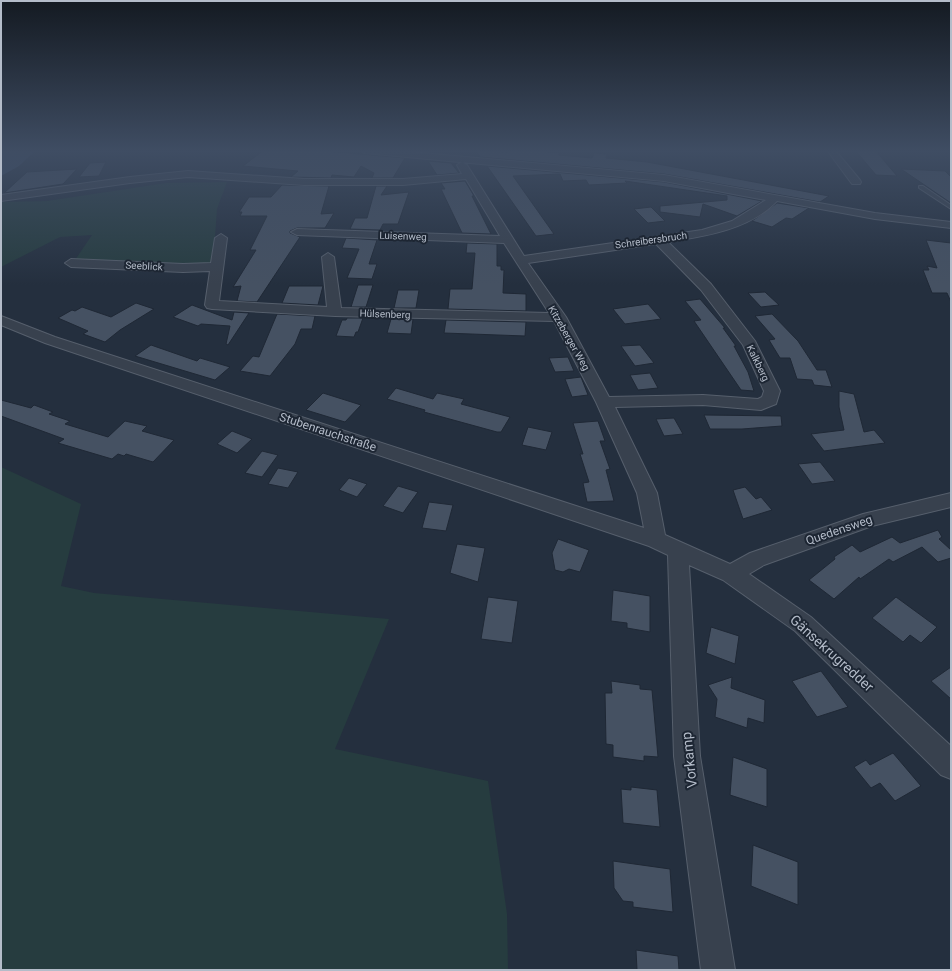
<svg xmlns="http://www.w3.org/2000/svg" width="952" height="971" font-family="Roboto,sans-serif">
	<rect width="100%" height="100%" fill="#242f3e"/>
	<!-- green -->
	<path fill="#263c3f" d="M227,182L217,209L213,264L75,260L92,235L60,237L1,267V202L47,201L166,183Z
		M1,467L81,504L61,586L94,593L389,619L335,749L488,781L507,914L508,970H1Z"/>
	<!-- water -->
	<path fill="#394c67" d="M1,150H36L19,166L1,176Z"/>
	<!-- building -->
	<path fill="#455162" stroke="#1f2835" d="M264,150H314L405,158L393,178H372L374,173L361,166L354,177L332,175L331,178L291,177L298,171L243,166Z
		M512,150H527L560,153L559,155L592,158L594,153L607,154L606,158L647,162L829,196L820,202L664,174L480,157L476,151L511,152Z
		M855,150H875L897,176L876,175Z
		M428,161L451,163L459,173L437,175Z
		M106,162L99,176L79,177L90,163Z
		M487,166L664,182L762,201L737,216L703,204L700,217L660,212V206L727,200V196L625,181L627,183L589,185L586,180L563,181L560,174L513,176L554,234L536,236Z
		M77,169L63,184L4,193L27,172Z
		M901,169L945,171L951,177V203Z
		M465,181L474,196H472L491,234L462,233L441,189H445L441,183Z
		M282,185L329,186L321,214L334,213L325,228H297L290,231V233L300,237L257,302L237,301L241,286L233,287L256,250H250L267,216H240L242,212H239L249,197H271Z
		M376,186H387L381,195L409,192L398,224H383L380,230L350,229L355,218H367Z
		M777,203L809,208L792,219L786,218L772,227L752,221Z
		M651,207L665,221L648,223L634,209Z
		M346,238L377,240L369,264H377L372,279L347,278L359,249L342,248Z
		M926,240L951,243V302L947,293H932L923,270H929L927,266L937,268Z
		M467,243L497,244V266H501V270H504L503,293L526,294V311L448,309L450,289H472L475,253H466Z
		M358,285H373L366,307H351Z
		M289,286H323L318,305L282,303Z
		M398,290H419L416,308H394Z
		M765,292L779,305L761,307L748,293Z
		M700,299L725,328H723L736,346H734L748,372L754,391L741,390L694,321L701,320L685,301Z
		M136,303L154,309L120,330L105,342L83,334L88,331L58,318L72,310L75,311L82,307L111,317Z
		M648,304L661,319L625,324L613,309Z
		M192,305L232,320L234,312L249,313L228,345L226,344L230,326L201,324L198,326L173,317Z
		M277,314L315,316L312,329H301L295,344L270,376L240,371L253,356L259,357Z
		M772,314L798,341L817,370H826L832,387L814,385L812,380L797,379L790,358H780L769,340L775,339L755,316Z
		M347,318H363L358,332H356L354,337L336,336L342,320H346Z
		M391,319H413L411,334L387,333Z
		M446,320L526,322L525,336L444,333Z
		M151,345L197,361L200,358L230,367L215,380L135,356Z
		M640,345L654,363L635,366L621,346Z
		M568,357L574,371L555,372L549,358Z
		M650,373L658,388L638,390L630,375Z
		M581,377L588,395L572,397L565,379Z
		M396,388L433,399L437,393L464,399L461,404L510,417L501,432H497L424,412L425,410L387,399Z
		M839,391L854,394L864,432L874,430L885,443L824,451L811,434L844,430L839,407Z
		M323,393L361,405L345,422L306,410Z
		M1,400L31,408L34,405L53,412L49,414L70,421L65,424L108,437L125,421L147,426L142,431L174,440L153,462L126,454L124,456L118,454L112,459L58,443L64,439L1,416Z
		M704,415L781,416L782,426L742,429H710Z
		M674,418L683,434L664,436L656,419Z
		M598,421L605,441H600L610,469L606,470L614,501L587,502L583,483L589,482L580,454H583L573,423Z
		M528,427L552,432L546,450L522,445Z
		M232,431L252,439L237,453L217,444Z
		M262,451L278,455L262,477L245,473Z
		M820,462L835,481L812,484L798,464Z
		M278,468L298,472L288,488L268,484Z
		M349,478L367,484L357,497L339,490Z
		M398,486L418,492L403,513L383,506Z
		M745,487L756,499L761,497L772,510L743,519L733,490Z
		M429,502L453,505L446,531L422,528Z
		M938,530L942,537L939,539L951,550V558L938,562L922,547L893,562L889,559L860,579L859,577L834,599L809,580L835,559L834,557L852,545L860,552L892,537L900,543Z
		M558,539L589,550L580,572L569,569L563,572L555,570L552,553Z
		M457,544L485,548L478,582L450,573Z
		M613,590L650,596V632L627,628V623L611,621Z
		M488,597L518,601L512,643L481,639Z
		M896,597L937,627L921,643L910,635L903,642L872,618Z
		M711,627L739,636L735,664L706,653Z
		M951,667V699L931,681Z
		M821,671L848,707L817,717L792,681Z
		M732,677L731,688L765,700L764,723L748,718L747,728L715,717L717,699L708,685Z
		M611,681L640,685V689L652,690L658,757L644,756V761L613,757V745L606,744L605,693H612Z
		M893,753L921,786L895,801L880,783L871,788L854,767L866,760L870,765Z
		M733,757L767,769V807L730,795Z
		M631,787L657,790L660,827L623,823L621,789L631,790Z
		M753,845L798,862V905L751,886Z
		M613,861L670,869L673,912L633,907V902L623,901L614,888Z
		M636,950L678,956L679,970H637Z"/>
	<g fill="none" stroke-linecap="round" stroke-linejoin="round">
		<defs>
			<path id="lane" d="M919,186H923L951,205V209L919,188Z"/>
			<path id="street" d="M359,150H389L664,175L875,213L951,222V228L875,219L777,201C749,230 705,236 668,242L711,284L755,341L780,391L776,404L761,410L703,405L615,407L657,493L665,535L730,564L750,553L863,514L951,493V507L872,526L764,565L749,574L811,617L951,746V779L941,775L795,631L723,580L689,565L700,756L735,970H701L674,756L668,555L649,546L45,343L1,325V316L55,337L644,528L637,493L596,402L554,321L335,316L212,309L207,308L205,305L210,271L183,272L71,267L65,263L71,259L183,264L211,263L215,238L221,234L227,238L219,301L327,307L322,257L328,253L334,257L341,308L549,313L504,243L297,235L291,232L297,229L500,236L466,179L403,185H304L188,177L130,183L1,201V195L130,177L188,171L304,179H403L462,174L457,165L462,162L467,165L524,256L702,230L732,221L766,200L664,181L364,153ZM656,244L701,290L743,345L764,391L762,397L758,399L703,395L609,397L566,317L528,263Z
				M827,150H835L860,180L861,182L860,184H852Z"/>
		</defs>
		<!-- lane casing -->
		<use href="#lane" stroke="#565f6c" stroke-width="2"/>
		<!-- street casing -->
		<use href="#street" stroke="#565f6c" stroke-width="2"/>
		<!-- lane -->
		<use href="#lane" fill="#38414e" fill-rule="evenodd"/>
		<!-- street -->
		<use href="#street" fill="#38414e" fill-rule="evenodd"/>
	</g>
	<!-- sky -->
	<linearGradient id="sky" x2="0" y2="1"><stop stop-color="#141a22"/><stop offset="0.53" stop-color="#3f4d63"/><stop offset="1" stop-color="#3f4d63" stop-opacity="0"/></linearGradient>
	<rect width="952" height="285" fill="url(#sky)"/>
	<g text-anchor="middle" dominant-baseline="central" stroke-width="4" stroke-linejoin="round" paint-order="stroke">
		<!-- far-street labels -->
		<g font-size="10" fill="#b4bcc9" stroke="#1d2633">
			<text transform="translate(403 236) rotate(2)">Luisenweg</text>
			<text transform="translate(651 240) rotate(-8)">Schreibersbruch</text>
			<text transform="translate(144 266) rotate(3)">Seeblick</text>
			<text transform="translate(385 314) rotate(2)">Hülsenberg</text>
			<text transform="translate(569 338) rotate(60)">Kitzeberger Weg</text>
			<text transform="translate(758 363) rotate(64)">Kalkberg</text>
		</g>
		<!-- street labels -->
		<g font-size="12" fill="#b4bcc9" stroke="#1d2633">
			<text transform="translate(328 432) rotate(18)">Stubenrauchstraße</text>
			<text transform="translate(839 530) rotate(-19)">Quedensweg</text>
		</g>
		<!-- near-street labels -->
		<g font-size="14" fill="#b4bcc9" stroke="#1d2633">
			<text transform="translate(832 653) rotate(42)">Gänsekrugredder</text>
			<text transform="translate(689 760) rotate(-96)">Vorkamp</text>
		</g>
	</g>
	<!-- border -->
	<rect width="952" height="971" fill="none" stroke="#b4bcc9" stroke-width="4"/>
</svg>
